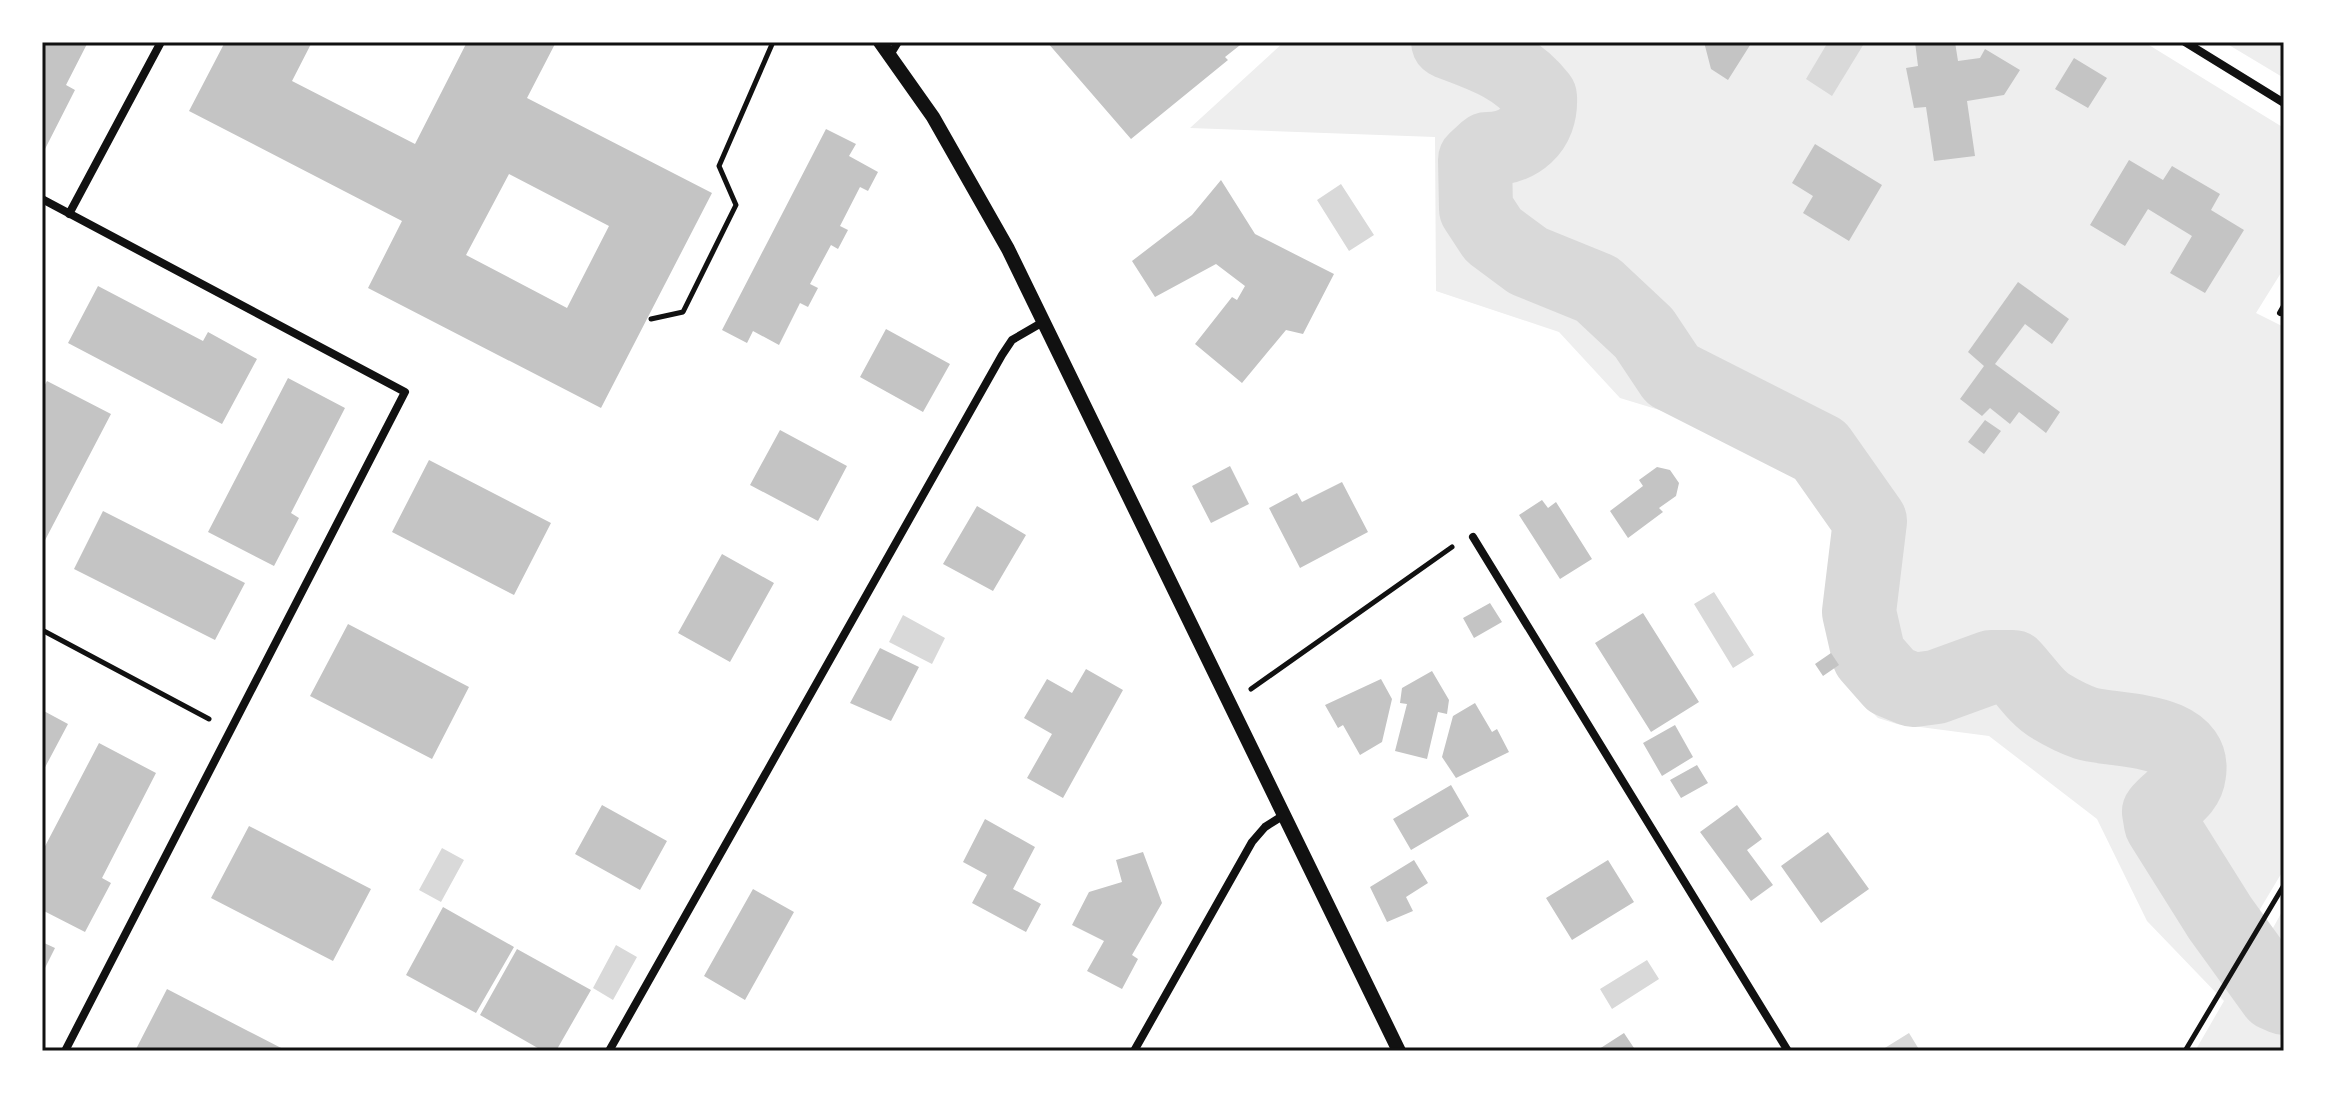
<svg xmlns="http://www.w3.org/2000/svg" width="2326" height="1093" font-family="'DM Sans',sans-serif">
	<rect width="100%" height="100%" fill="#fff"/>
	<!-- green -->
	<path fill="#eee" d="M1284,42H2144L2284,128V268L2256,313L2284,327V869L2247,931L2262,948L2284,908V1051H2195L2224,1001L2147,921L2097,819L1989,736L1897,724L1878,718L1863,703L1847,679L1855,556L1807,461L1771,444L1620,398L1559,332L1436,291L1435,137L1190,128Z
		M2224,42H2284V78Z"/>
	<!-- water -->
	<path fill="#d9d9d9" d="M1828,42H1865L1832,96L1806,79Z
		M1341,184L1374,235L1349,251L1317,200Z
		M1714,592L1754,655L1733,668L1694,604Z
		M903,615L945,638L932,664L889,642Z
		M442,848L464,860L441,902L419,890Z
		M616,945L637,957L613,1000L593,988Z
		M1647,960L1659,979L1612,1009L1600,989Z
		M1909,1033L1920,1051H1880Z"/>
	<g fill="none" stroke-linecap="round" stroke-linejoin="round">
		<!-- river -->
		<path stroke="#d9d9d9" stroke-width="74" d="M1448,42C1483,55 1516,66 1540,97C1542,130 1519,149 1487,149L1475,160L1476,209L1493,235L1528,261L1597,289L1644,333L1672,375L1820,450L1870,521L1859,612L1869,656L1891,681L1913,690L1936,687L1991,667H2013C2025,680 2037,699 2052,707C2062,713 2074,719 2085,723C2113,732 2197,726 2189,774C2187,792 2169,799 2159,812L2161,824L2220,918L2275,994L2284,998"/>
	</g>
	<!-- building -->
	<path fill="#c4c4c4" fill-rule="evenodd" d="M42,42H88L66,85L75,90L45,149Z
		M225,42H312L292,81L415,144L467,42H556L527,98L712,193L601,408L368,288L402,221L189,111ZM509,174L609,226L567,308L466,255Z
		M1047,42H1244L1225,57L1228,60L1131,139Z
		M1704,42H1752L1728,80L1711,69Z
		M1915,42H1955L1958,61L1980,58L1985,49L2020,70L2004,95L1967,101L1975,156L1934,161L1926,107L1914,108L1906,68L1918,66Z
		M2074,58L2107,78L2088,108L2055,89Z
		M826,129L856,144L849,156L878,172L868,191L860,187L840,226L848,230L838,249L831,245L810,284L818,288L808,307L800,303L779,345L753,331L747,343L722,330Z
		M1815,144L1882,185L1849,241L1803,213L1813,196L1792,183Z
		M2129,160L2163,180L2172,166L2220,194L2211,210L2244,230L2205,293L2170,273L2192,236L2148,209L2125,246L2090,225Z
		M1221,180L1255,234L1334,274L1303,334L1286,330L1242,383L1195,344L1232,297L1237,300L1245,286L1216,264L1155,297L1132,261L1192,215Z
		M2018,282L2069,319L2052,344L2025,324L1995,364L2060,412L2046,433L2019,412L2010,424L1990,408L1982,416L1960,399L1984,366L1968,352Z
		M98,286L203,341L208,332L257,359L222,424L68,343Z
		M886,329L950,364L923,412L860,377Z
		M288,378L345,408L291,513L299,518L274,566L208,532Z
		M47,381L111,414L42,546V390Z
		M1985,420L2001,431L1984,454L1968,442Z
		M780,430L847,466L818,521L750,485Z
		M429,460L551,523L514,595L392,532Z
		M1230,466L1249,504L1211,523L1192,486Z
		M1657,467L1670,470L1679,483L1676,496L1659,508L1663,512L1628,538L1610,511L1643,486L1639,480Z
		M1342,482L1368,532L1300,568L1269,508L1297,493L1302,502Z
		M1542,500L1548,508L1556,502L1592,559L1560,579L1519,515Z
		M977,506L1026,535L993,591L943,564Z
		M103,511L245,583L215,640L74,569Z
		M722,554L774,583L730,662L678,633Z
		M1490,603L1502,622L1474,638L1463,618Z
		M1643,613L1699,702L1651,732L1595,643Z
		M348,624L469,687L432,759L310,696Z
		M880,648L919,667L891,721L850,703Z
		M1831,653L1839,665L1823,676L1815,664Z
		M1086,669L1123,690L1063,798L1027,778L1052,734L1024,718L1047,679L1072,693Z
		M1432,671L1449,700L1447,714L1438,712L1427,759L1395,751L1407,704L1400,703L1402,688Z
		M1381,679L1392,699L1382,742L1360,755L1343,725L1338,728L1325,705Z
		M1475,703L1492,732L1497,729L1509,752L1456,778L1442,757L1453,716Z
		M42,710L68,724L42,773Z
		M1675,725L1693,757L1662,776L1643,743Z
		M99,743L156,773L102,878L111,883L85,932L42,910V852Z
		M1697,765L1708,783L1681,798L1670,780Z
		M1451,785L1469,816L1411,850L1393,819Z
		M602,805L667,841L640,890L575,854Z
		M1737,805L1762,839L1747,850L1773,885L1751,901L1700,832Z
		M985,819L1035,847L1013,889L1041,904L1026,932L972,903L987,875L963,862Z
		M249,826L371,889L333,961L211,898Z
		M1828,832L1869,889L1821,923L1781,866Z
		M1143,852L1162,903L1132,955L1138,959L1122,989L1087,971L1104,941L1072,925L1089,892L1122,882L1116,860Z
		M1414,860L1428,883L1406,897L1413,911L1387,922L1370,887Z
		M1608,860L1634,902L1572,940L1546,898Z
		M753,889L794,912L745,1000L704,976Z
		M443,907L514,947L476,1013L406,975Z
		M42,942L55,948L42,974Z
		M517,949L591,990L556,1051H543L480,1015Z
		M167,989L248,1031L287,1051H135Z
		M1624,1033L1636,1051H1596Z"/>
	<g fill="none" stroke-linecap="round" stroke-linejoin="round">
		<!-- path -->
		<path stroke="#111" stroke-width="5" d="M651,319L683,312L736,205L719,166L773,42
			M42,630L209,719
			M1251,689L1452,547
			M2185,1051L2284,885"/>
		<!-- service -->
		<path stroke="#111" stroke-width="6" d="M2280,313L2284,306"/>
		<!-- minor -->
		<path stroke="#111" stroke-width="8" d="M2185,42L2284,103
			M890,55L898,42
			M42,199L405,392L65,1051
			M69,214L161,42
			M1473,537L1788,1051
			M609,1051L1002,355L1012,340L1043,322
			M1134,1051L1252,842L1265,827L1284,815"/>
		<!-- tertiary -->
		<path stroke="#111" stroke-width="14" d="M880,42L933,117L1008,249L1399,1051"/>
	</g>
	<!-- border -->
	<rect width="2326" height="1093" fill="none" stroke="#ffffff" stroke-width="88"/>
	<rect x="44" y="44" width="2238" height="1005" fill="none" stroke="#111" stroke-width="3"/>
</svg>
